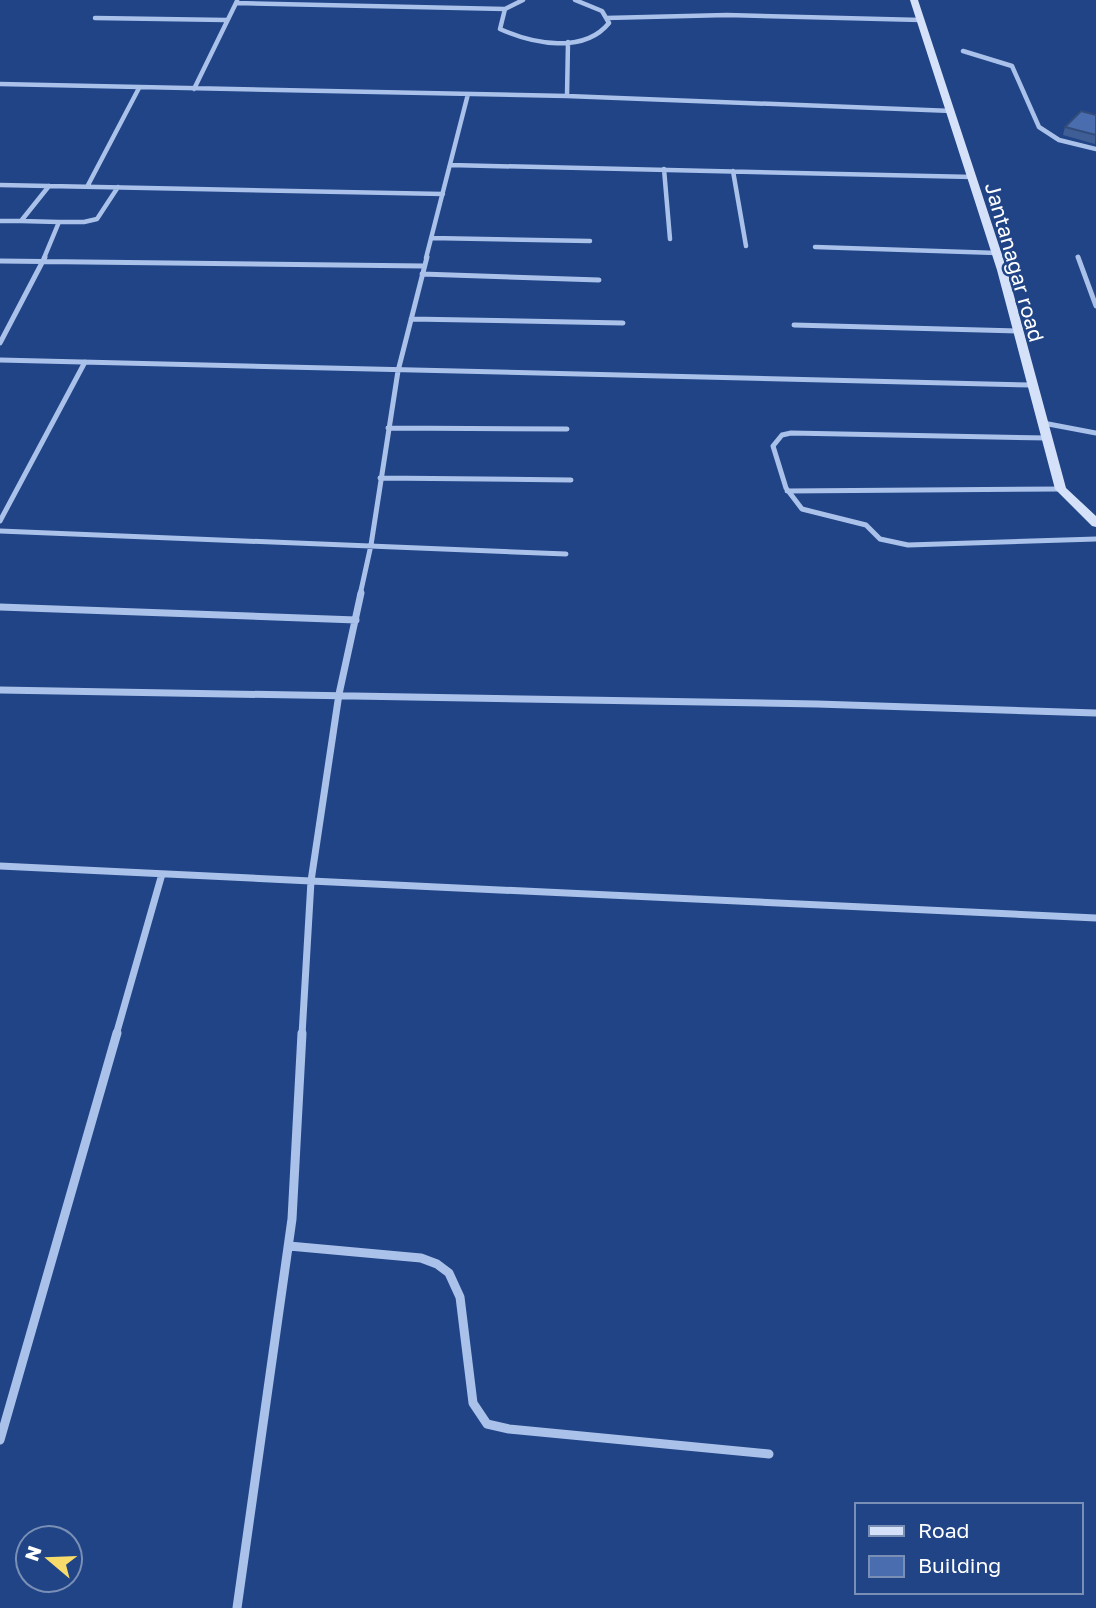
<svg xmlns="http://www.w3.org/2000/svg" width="1096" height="1608" font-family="'Golos Text',sans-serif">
	<rect width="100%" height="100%" fill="#204486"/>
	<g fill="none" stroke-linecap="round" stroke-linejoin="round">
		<!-- street-far3 -->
		<path stroke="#aac1ea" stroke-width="4.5" d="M523,0L505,9L500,29C533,44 584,54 609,23L602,11L575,0
			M236,3L505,9
			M95,18L226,20
			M606,18L727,15L921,20
			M963,51L1012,66L1039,127L1059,140L1096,149
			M0,84L567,96L952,111
			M194,89L237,1
			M567,96L568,42
			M450,165L973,177
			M664,169L670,239
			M733,171L746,246
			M0,185L443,194
			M87,187L139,88
			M0,221H21
			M59,222H84L97,219L118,187
			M431,238L590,241
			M815,247L997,253
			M44,258L59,222L21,221L49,186
			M426,258L468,94"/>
		<!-- street-far2 -->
		<path stroke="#aac1ea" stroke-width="5" d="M1078,257L1096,306
			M0,261L424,266
			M422,274L599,280
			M411,319L623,323
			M794,325L1018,331
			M0,343L45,257
			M0,360L1031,385
			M1043,423L1096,433
			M388,428L567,429
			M1048,438L791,433L782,435L773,446L786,488L802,509L866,525L880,539L908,545L1096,539
			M380,478L571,480
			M787,491L1061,489
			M0,521L85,362
			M0,531L566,554
			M360,595L371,545L398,371L427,257"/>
		<!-- street-far1 -->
		<path stroke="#aac1ea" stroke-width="7" d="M361,593L339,694L311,881L1096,918
			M0,607L356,620
			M0,690L817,704L1096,713
			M0,866L311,881L302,1035
			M116,1035L162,874"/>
		<!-- street -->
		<path stroke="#aac1ea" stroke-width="9" d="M289,1246L421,1258L437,1264L449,1273L460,1297L473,1403L487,1424L509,1429L769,1454
			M0,1440L117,1033
			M237,1608L292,1219L302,1033"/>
		<!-- secondary -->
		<path fill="#d5e1f8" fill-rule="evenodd" d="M910,0H918L1007,270L1066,488L1096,516V527L1092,526L1055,489L997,270Z"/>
	</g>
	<!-- wall -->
	<path fill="#3f5e96" d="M1096,115L1095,144L1063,135L1065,127Z"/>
	<!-- building -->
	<path fill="#496dae" stroke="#334c7a" stroke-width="2" d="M1081,111L1096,115V135L1065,127Z"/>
	<g text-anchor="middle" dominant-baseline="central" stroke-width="5" stroke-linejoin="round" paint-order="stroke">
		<!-- far-street labels -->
		<g font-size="21" fill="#fff" stroke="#204486">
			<text transform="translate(1015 262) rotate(74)">Jantanagar road</text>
		</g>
	</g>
	<!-- legend -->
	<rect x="855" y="1503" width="228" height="91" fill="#204486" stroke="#798fb6" stroke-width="2"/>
	<rect x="869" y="1526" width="35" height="10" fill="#d5e1f8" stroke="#798fb6" stroke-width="2"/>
	<text x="918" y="1538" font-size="21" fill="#ffffff">Road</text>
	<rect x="869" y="1556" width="35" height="21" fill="#496dae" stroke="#798fb6" stroke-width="2"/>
	<text x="918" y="1573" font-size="21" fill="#ffffff">Building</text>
	<!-- north arrow -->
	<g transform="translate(49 1559) rotate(289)"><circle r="33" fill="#204486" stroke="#798fb6" stroke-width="2"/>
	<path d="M0-5L12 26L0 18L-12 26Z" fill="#f7db6b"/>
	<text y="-10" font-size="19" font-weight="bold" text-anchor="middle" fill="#ffffff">N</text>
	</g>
</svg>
